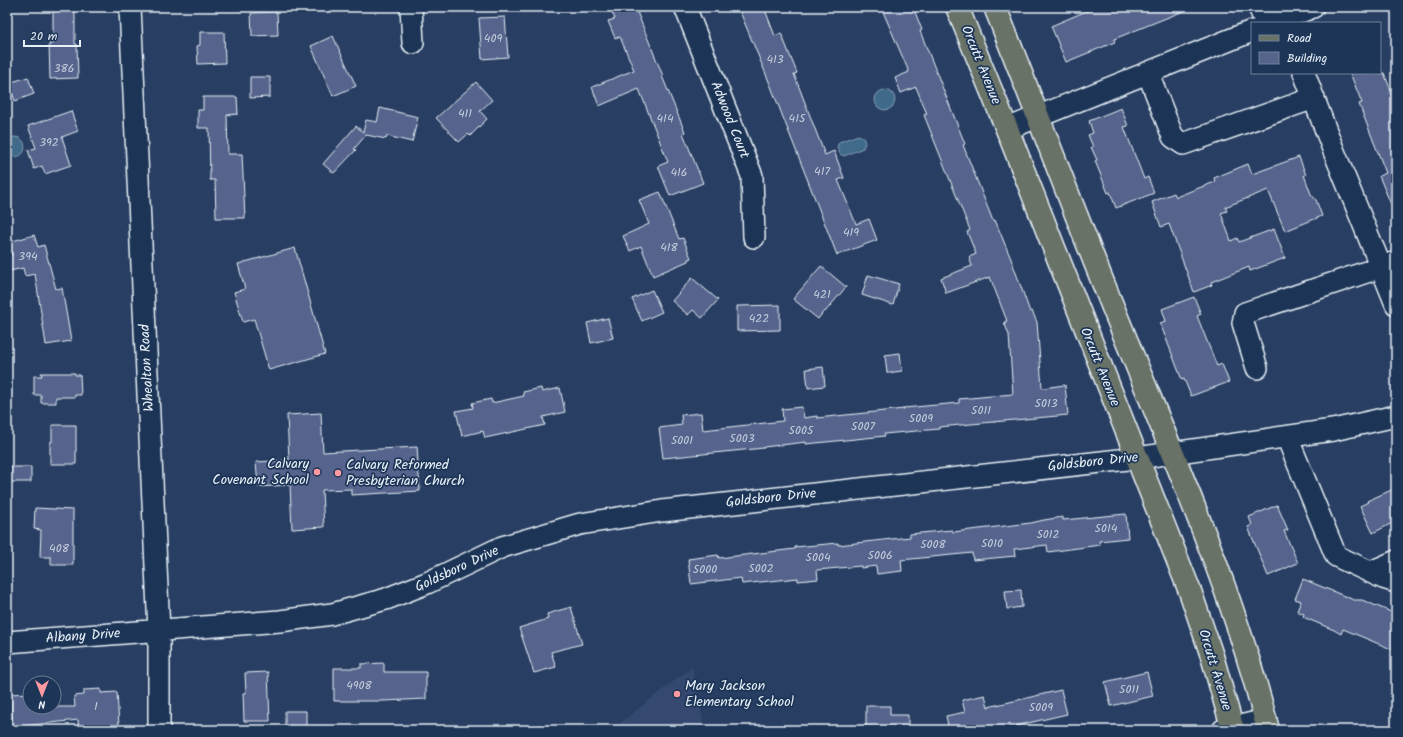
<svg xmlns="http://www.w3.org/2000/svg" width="1403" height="737" font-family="Kalam,sans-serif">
	<rect width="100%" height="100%" fill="#283e62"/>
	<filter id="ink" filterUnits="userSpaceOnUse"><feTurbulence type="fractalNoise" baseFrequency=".025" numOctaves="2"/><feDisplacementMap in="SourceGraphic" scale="8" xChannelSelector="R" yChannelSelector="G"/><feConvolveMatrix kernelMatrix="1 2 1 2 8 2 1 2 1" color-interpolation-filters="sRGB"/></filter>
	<g filter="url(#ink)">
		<!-- built -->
		<path fill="#36496f" d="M692,667L705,730H614L621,722Z"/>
		<!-- water -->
		<path fill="#416a89" stroke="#84a0b5" d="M875 100a10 10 0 1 1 20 0a10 10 0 1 1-20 0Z
			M858,135L863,137L865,143L863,148L844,156L840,154L837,147L839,142Z
			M5 147a10 10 0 1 1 20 0a10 10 0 1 1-20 0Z"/>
		<!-- building -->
		<path fill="#56648c" stroke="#e8f1f8" d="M53,7H75V44H77L78,78L50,79L49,44H53Z
			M610,7H635L663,76H662L685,132L683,133L703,183L670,196L658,166L668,162L639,89L599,106L592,87L634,70L620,37L615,38L608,21L615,19Z
			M738,7H764L775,36L781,33L797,73L794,74L825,155L834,151L844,178L838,180L856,224L869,219L877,240L837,255L770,84Z
			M881,7H913L922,30L920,31L965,144L963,145L993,221L995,220L1011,259L1030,312L1032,311L1037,322L1042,388L1065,385L1068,415L939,427V429L884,434L885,436L806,444V442L764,447V448L663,458L659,428L682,425L681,415L701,413L703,430L783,421L782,409L802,407L804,418L817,416V418L904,409L903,408L959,403V399L1013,394L1009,335L1004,322L1007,321L990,277L946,293L941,278L972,266L969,257L976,254L967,232L970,230L924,115L927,114L916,87L901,93L895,78L909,72Z
			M1096,7H1191V8L1114,39L1115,42L1066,62L1051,26Z
			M277,12L278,35L252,36L251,13Z
			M505,17L508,57L482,59L479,18Z
			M200,32H224L225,63L198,64L197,46L200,45Z
			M333,36L356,86L333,96L311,46Z
			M1350,73H1384L1391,91L1390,92L1396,108V216L1379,176L1386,173L1359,104L1362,103Z
			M28,77L34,94L15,101L9,83Z
			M250,77H270V97L250,98Z
			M476,82L492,100L480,111L487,119L470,136L468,134L459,142L436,118Z
			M203,97H237L238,114L227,115L228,154H242L245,218H216L215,180H210L209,128H198V110H203Z
			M380,108L418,117L412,142L387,136L386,139L366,135L354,149L356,150L334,173L323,164L356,126L363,132L366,120L377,122Z
			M1121,108L1128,126L1124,127L1144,179L1148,177L1154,193L1116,208L1110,192L1108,193L1095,161L1097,160L1091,147H1093L1088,135L1093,133L1089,121Z
			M71,111L78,131L62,137L71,165L45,174L42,166L34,169L28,150L36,148L28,126Z
			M1299,157L1306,175H1304L1311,194L1316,200L1322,216L1285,231L1268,190L1225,207L1227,211L1221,213L1231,241L1237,238L1239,242L1274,229L1285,258L1250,271L1249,267L1211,282L1212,285L1194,292L1169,224L1161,227L1152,202L1174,193L1176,197L1196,189L1215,182L1214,178L1248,164L1252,174Z
			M660,192L679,239L683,238L691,258L688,259V261L653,276L641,246L630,251L623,236L649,224L639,200Z
			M34,235L38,247L44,245L56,289L62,288L71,341L46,345L35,274L25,276L23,268L10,271L7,256L12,255L9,242Z
			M295,248L325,354L269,370L254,319L243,322L234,292L245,289L238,264Z
			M821,266L846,287L825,312L824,311L818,319L793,299Z
			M868,275L899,284L893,305L862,295Z
			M692,278L718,300L702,318L693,310L688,315L672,301Z
			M652,290L662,312L642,321L632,299Z
			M1194,297L1201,314L1197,316L1217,366L1222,364L1229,382L1191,396L1184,379L1182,380L1160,323L1166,321L1162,309Z
			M780,305V330L737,331V306Z
			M608,318L613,338L591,343L587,323Z
			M900,353L902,371L887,373L885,355Z
			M823,367L825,386L808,388L806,369Z
			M41,373H75V375H80L81,395H75V397H56V403H41V395H34V376H42Z
			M541,388L542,392L560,388L565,412L543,417L545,425L485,438L483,431L462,436L456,411L473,408L472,403L491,399L492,403L524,396L523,392Z
			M321,413L323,452L417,447L420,491L351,495V489L322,490L324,527L292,529L290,485L258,487L256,462L289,460L287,415Z
			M52,425H76V464H50V442H52Z
			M10,467H31V482H10Z
			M1396,488V521L1373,533L1360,506L1368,502L1367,501Z
			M1277,505L1288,530L1284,531L1298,563L1268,576L1248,527L1252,525L1249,517Z
			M35,508L73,510V565H51V557H40L41,530L34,529Z
			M1126,514L1128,538L1099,541L1100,545L1048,552L1047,545L1014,549L1015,556L973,560L972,553L901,560L902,571L877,574L876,566L861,568V566L817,570L818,579L798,581V578L742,584L741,578L691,584L688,559L718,555L719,558L795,549V547L838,543V545L910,537V534L952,530L953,532L1031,523L1044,520L1063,517V520Z
			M1303,579L1354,600H1362L1396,614V651L1343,629L1341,634L1334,630L1303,617L1304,614L1297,611L1301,601L1295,599Z
			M1021,590L1022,607L1007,609L1005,591Z
			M571,607L582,644L551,652L556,667L534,673L519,628L548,619L547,614Z
			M384,663V672H426V699L384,701H334V668H361V664Z
			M268,672L270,721H244L243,693H246L245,673Z
			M1147,672L1153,696L1111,706L1105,682Z
			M101,689V693L117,692L119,726L79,730L78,720L13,727L10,694L30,693V707H75L74,696L84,695V690Z
			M1061,690L1067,714L998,730H949L946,716L965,712L962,700L985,695L988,707Z
			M866,706H890V715H908V730H866Z
			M285,711H306V730L285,729Z"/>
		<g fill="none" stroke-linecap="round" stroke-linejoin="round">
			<defs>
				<path id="minor" d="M130,7L159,631V730
					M411,7L413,43
					M685,7L752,176L754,237
					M1259,7L1266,23
					M1273,23L1313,7
					M1148,73L1173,137L1183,144L1314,98
					M1304,73L1333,149L1396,304
					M1007,129L1252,31
					M1257,368L1243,323L1245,313L1396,262
					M1287,437L1336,556L1383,578L1396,582
					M1371,572L1396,561
					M7,642L280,621L332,614L386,599L427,583L502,547L580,524L662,511L1137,458L1333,430L1396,416
					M1223,730L1266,720"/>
				<path id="major" d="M957,7L1007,129L1191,594L1212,656L1233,730
					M995,7C1038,115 1079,225 1123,332C1176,463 1234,593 1268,730"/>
			</defs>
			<!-- minor casing -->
			<use href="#minor" stroke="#e8f1f8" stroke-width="24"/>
			<!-- major casing -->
			<use href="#major" stroke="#e8f1f8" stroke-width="25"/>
			<!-- minor -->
			<use href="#minor" stroke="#1d3557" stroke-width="21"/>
			<!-- major -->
			<use href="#major" stroke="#697266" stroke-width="22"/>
		</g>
	</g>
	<!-- markers -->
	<g fill="#ff9aa2" stroke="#1d3557" stroke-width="1.5">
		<circle cx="317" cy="472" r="4"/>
		<circle cx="338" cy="473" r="4"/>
		<circle cx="677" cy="694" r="4"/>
	</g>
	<g text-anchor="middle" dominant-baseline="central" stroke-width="3.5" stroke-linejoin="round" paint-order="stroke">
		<!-- number labels -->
		<g font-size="12" fill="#c4cedd">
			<text x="493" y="38">409</text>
			<text x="775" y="59">413</text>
			<text x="64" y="68">386</text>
			<text x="465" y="113">411</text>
			<text x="665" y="118">414</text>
			<text x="797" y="118">415</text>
			<text x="49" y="142">392</text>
			<text x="822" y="171">417</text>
			<text x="679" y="172">416</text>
			<text x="851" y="232">419</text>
			<text x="669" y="247">418</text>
			<text x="28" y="256">394</text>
			<text x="822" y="294">421</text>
			<text x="759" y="318">422</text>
			<text x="1046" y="403">5013</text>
			<text x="981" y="410">5011</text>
			<text x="921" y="418">5009</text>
			<text x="863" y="426">5007</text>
			<text x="801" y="430">5005</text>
			<text x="742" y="438">5003</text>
			<text x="682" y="440">5001</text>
			<text x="1106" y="528">5014</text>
			<text x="1048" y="534">5012</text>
			<text x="992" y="543">5010</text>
			<text x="933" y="544">5008</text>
			<text x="59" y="548">408</text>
			<text x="880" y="555">5006</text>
			<text x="818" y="557">5004</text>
			<text x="761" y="568">5002</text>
			<text x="705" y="569">5000</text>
			<text x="359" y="685">4908</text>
			<text x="1129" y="689">5011</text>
			<text x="96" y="706">1</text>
			<text x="1041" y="707">5009</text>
		</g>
		<!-- street labels -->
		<g font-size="14" fill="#e8f1f8" stroke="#1d3557">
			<text transform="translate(981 65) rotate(68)">Orcutt Avenue</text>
			<text transform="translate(730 120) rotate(68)">Adwood Court</text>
			<text transform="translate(1100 367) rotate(68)">Orcutt Avenue</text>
			<text transform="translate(147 368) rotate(-93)">Whealton Road</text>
			<text transform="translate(1093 462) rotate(-6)">Goldsboro Drive</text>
			<text transform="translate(771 498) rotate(-6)">Goldsboro Drive</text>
			<text transform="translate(457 569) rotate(-25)">Goldsboro Drive</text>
			<text transform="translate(83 636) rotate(-4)">Albany Drive</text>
			<text transform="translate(1215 670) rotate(73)">Orcutt Avenue</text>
		</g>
		<!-- poi labels -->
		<g font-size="14" fill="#e8f1f8" stroke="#1d3557" text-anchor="start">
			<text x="309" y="464" text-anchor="end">Calvary<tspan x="309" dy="16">Covenant School</tspan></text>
			<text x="346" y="465">Calvary Reformed<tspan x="346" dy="16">Presbyterian Church</tspan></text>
			<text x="685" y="686">Mary Jackson<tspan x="685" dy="16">Elementary School</tspan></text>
		</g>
	</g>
	<!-- margin -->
	<rect width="1403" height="737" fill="none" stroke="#1d3557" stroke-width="24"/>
	<rect x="12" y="12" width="1379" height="713" fill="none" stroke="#e8f1f8" stroke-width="1.5" filter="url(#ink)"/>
	<!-- legend -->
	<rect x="1251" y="22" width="130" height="52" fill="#1d3557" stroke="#6e8097"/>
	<rect x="1259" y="35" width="20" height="6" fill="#697266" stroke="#6e8097"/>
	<text x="1287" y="42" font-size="12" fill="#e8f1f8">Road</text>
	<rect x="1259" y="52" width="20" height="12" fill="#56648c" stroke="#6e8097"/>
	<text x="1287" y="62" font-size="12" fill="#e8f1f8">Building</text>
	<!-- north arrow -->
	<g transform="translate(42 695) rotate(180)"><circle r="19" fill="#1d3557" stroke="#6e8097"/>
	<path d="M0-3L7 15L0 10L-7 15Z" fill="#ff9aa2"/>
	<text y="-6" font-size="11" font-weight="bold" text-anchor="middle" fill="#e8f1f8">N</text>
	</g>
	<!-- scale -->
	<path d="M24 40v6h56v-6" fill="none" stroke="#e8f1f8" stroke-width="2"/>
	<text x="30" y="40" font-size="12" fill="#e8f1f8" stroke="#1d3557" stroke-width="3" paint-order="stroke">20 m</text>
</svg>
